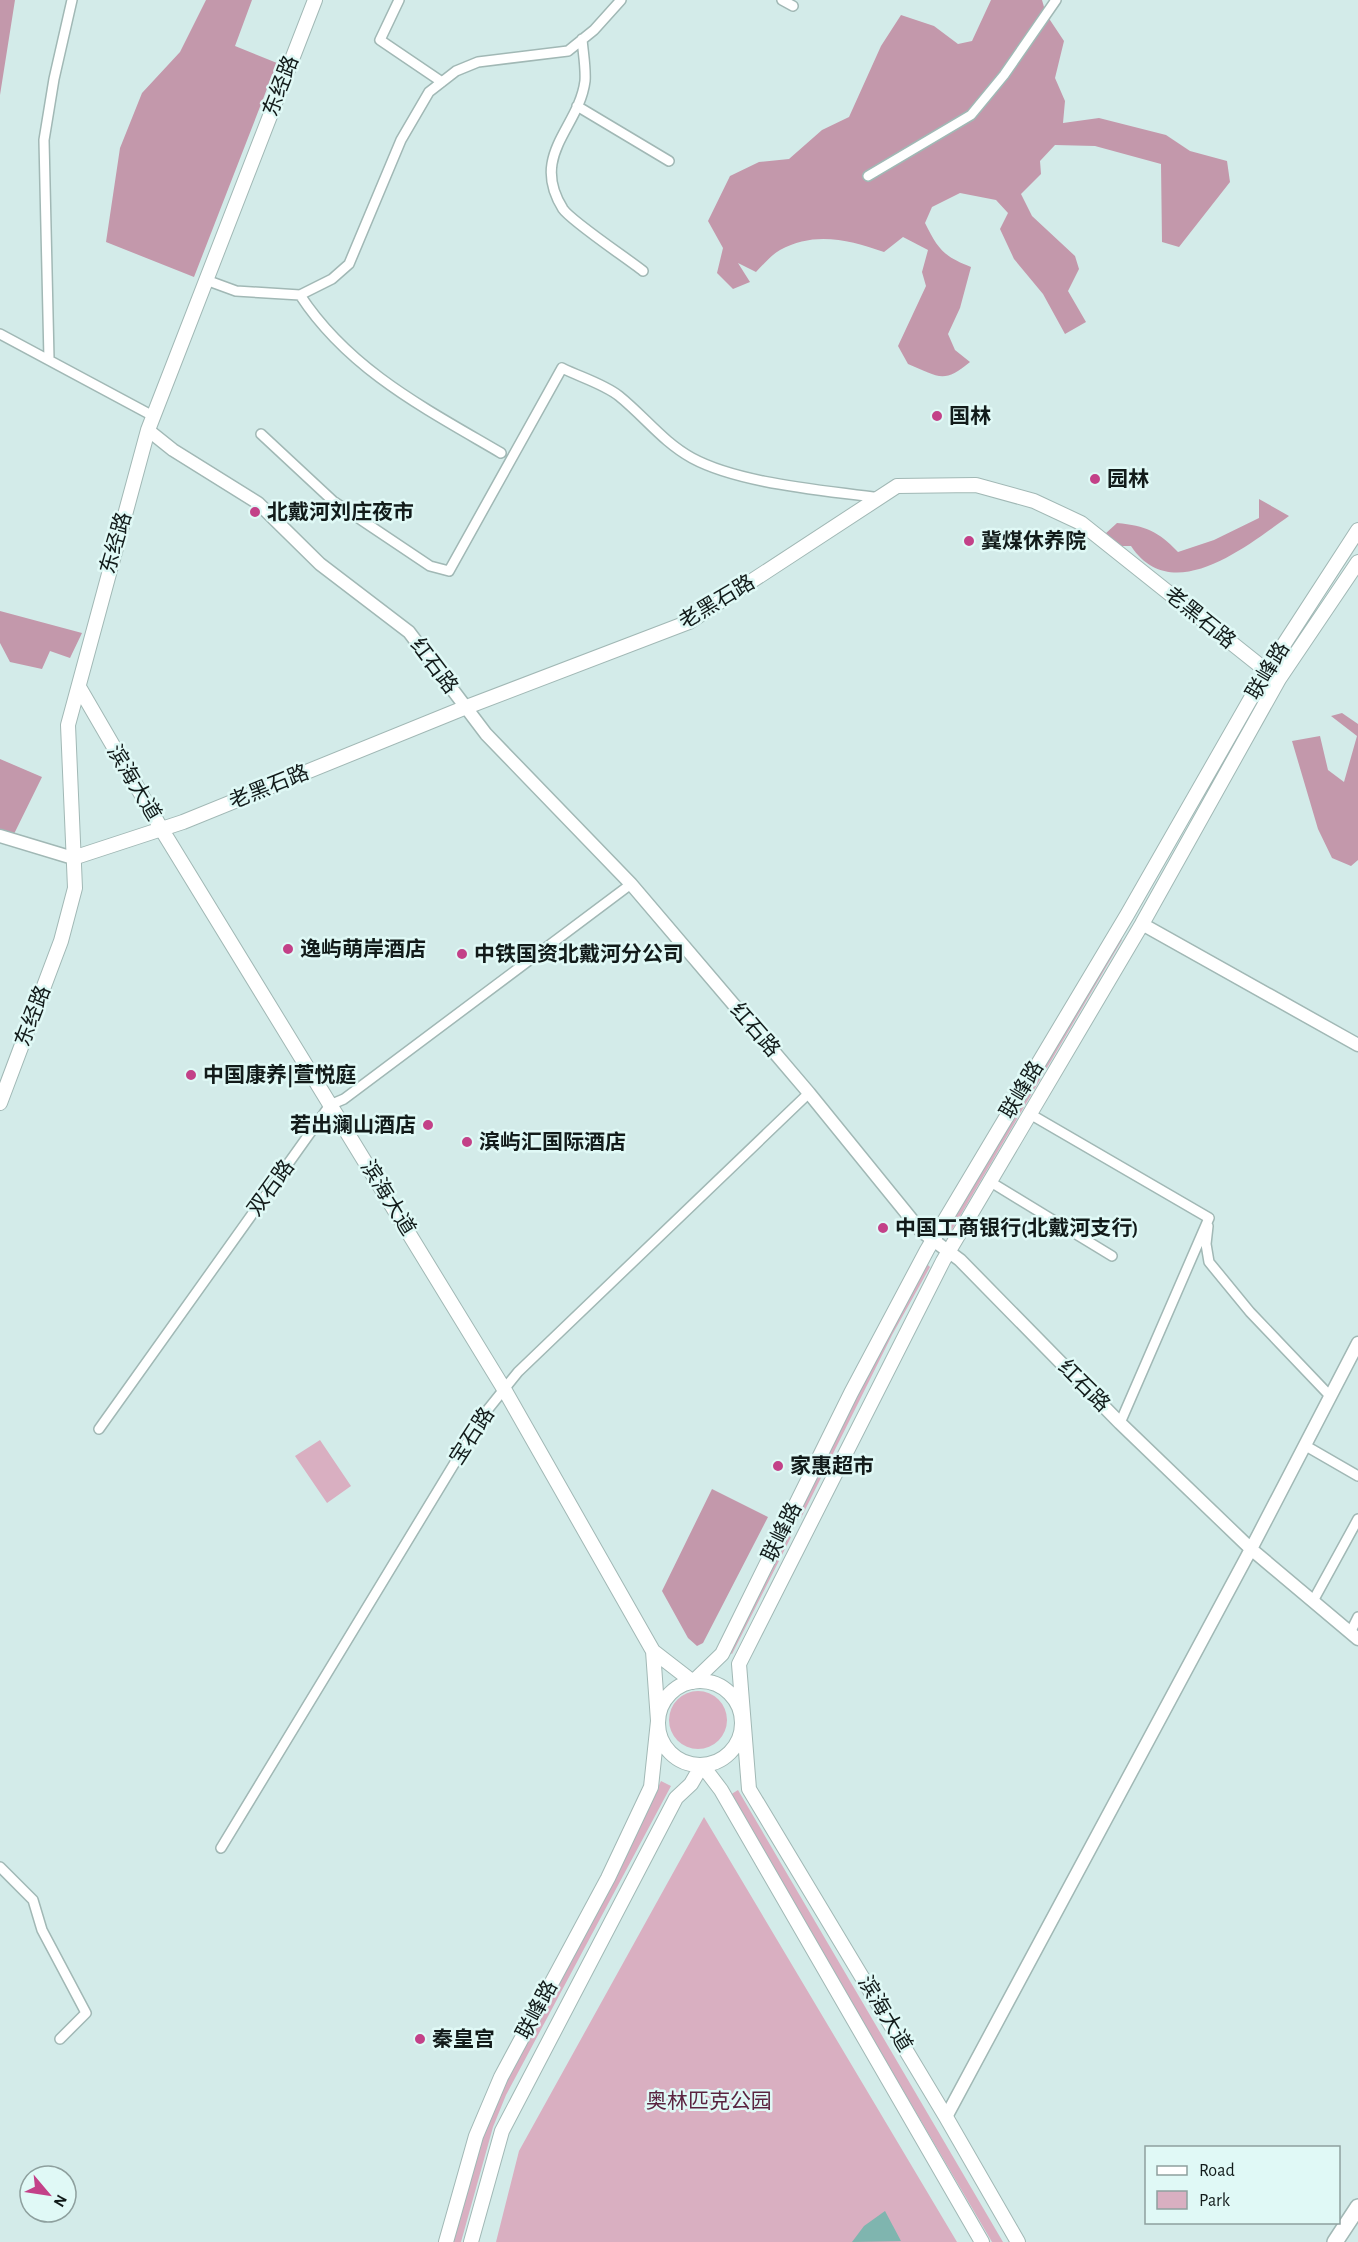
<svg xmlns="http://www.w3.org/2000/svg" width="1358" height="2242" font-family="'Alegreya Sans','Noto Sans SC',sans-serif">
	<rect width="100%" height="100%" fill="#d3ebe9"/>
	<!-- green -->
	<path fill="#d9afc1" d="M1118,937L1122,940L950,1233L945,1230Z
		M927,1264L930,1267L892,1335L801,1518L796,1515L888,1333Z
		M320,1440L351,1486L327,1503L295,1456Z
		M786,1535L791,1537L732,1654L727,1651Z
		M669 1720a29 29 0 1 1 58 0a29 29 0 1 1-58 0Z
		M661,1781L671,1786L506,2095L493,2127L461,2242H452L485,2126L499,2095L609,1890Z
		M738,1790L1003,2242H992L730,1795Z
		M704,1817L957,2242H496L519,2151Z"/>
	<!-- forest -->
	<path fill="#c398ab" d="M0,0H15L0,95Z
		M206,0H252L235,46L277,63L194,277L106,242L120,148L142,93L180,52Z
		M991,0H1042L1046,14L1064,41L1055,78L1065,101L1063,123L1099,118L1166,135L1190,151L1227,161L1230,182L1179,247L1162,242L1161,164L1095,146L1055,145L1040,161L1041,174L1021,194L1032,216L1075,256L1079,269L1068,291L1086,322L1065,334L1043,294L1014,259L1000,229L1008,213L996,200L960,193L932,207L925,223C938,249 943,256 971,267L960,308L948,334L955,350L970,362C943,385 938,376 908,364L898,346L926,286L922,272L928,250L903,237L884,252C849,240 815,231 780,250C771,255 763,265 756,272L738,263L750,282L733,289L717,273L723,248L708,221L730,176L759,162L789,159L822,130L849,117L881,46L901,15L934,26L958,44L972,41Z
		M1259,499L1289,516C1247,546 1172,608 1131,546H1116L1105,534L1117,523C1146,526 1158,531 1178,552L1214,540L1259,518Z
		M0,611L82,633L70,658L50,651L42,669L10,662L0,643Z
		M1342,713L1358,724V860L1351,866L1332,858L1318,829L1292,741L1320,736L1328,770L1344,782L1357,736L1331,716Z
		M0,759L42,777L13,836L0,831Z
		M712,1489L768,1517L703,1643L697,1646L688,1638L662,1591Z"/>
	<!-- water -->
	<path fill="#7fb5af" d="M885,2211L901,2241L852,2242L864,2226Z"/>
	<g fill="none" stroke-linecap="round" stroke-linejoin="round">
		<defs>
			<path id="minor" d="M399,0L380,40L442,82
				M782,0L793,6
				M582,39C583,52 586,68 585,81C579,128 529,155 563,209C571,221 628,259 643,271
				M577,106L669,161
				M868,176L971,115L1004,75L1056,0
				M206,280L236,291L300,295L332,279L349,264L401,140L429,92L456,71L478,62L568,51L594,30L621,0
				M300,295C349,370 426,409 501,453
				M0,334L153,416
				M49,359L44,140L54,79L72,0
				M261,434L333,501L430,566L449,571L562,368C580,377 604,384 619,396C645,417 663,442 692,458C740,484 824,490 879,498
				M1030,1114L1209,1218L1120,1423
				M989,1181L1112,1256
				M1208,1226L1206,1244L1209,1262L1250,1312L1331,1397
				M99,1429L330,1105L344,1099L631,884
				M1306,1446L1358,1476
				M1313,1601L1358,1519
				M1350,1633L1358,1617
				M221,1848L485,1413L518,1372L809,1093
				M0,1867L33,1900L42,1930L86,2013L60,2039"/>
			<path id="tertiary" d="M148,430L173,450L258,503L320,564L409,632L486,734L631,884L809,1093L921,1231L960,1260L1120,1423L1251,1549L1358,1639
				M0,836L73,858
				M1142,924L1358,1045
				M946,2117L1251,1549L1358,1343"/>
			<path id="secondary" d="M79,687L162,830L504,1389L653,1651L693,1682L722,1654L851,1393L927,1250L1127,915L1266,672L1358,530
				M73,858L183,822L464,708L689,622L897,486L976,485L1034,501L1081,523L1273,676
				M0,1103L61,941L75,888L68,725L148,430L315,0
				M658 1723a42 42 0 1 1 84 0a42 42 0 1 1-84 0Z
				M446,2242L476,2136L501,2077L608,1878L651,1787L658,1721L653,1651
				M471,2242L502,2131L676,1798L691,1784L702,1765L721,1790L982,2242
				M1018,2242L946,2117L749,1789L739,1664L943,1261L1142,924L1279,679L1358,562"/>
			<path id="primary" d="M1335,2242L1358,2207"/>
		</defs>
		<!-- minor casing -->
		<use href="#minor" stroke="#a1b8b5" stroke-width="12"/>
		<!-- tertiary casing -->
		<use href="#tertiary" stroke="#a1b8b5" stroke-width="15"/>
		<!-- secondary casing -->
		<use href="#secondary" stroke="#a1b8b5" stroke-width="16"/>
		<!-- primary casing -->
		<use href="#primary" stroke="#a1b8b5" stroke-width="18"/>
		<!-- minor -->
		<use href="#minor" stroke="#fff" stroke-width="9"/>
		<!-- tertiary -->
		<use href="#tertiary" stroke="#fff" stroke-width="12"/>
		<!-- secondary -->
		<use href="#secondary" stroke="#fff" stroke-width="14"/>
		<!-- primary -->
		<use href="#primary" stroke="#fff" stroke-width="15"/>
	</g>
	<!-- markers -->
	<g fill="#c34188" stroke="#e0f9f6" stroke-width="2">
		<circle cx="937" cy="416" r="6"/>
		<circle cx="1095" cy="479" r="6"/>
		<circle cx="255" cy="512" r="6"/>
		<circle cx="969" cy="541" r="6"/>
		<circle cx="288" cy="949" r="6"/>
		<circle cx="462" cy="954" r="6"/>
		<circle cx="191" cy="1075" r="6"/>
		<circle cx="428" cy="1125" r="6"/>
		<circle cx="467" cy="1142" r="6"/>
		<circle cx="883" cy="1228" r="6"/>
		<circle cx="778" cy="1466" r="6"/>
		<circle cx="420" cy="2039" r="6"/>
	</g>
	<g text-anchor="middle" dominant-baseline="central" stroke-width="5" stroke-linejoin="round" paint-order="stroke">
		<!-- street labels -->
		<g font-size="21" fill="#121b1a" stroke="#e0f9f6">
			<text transform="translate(281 86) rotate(-69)">东经路</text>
			<text transform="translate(116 543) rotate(-74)">东经路</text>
			<text transform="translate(717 602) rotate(-31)">老黑石路</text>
			<text transform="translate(1200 618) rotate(39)">老黑石路</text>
			<text transform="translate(434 666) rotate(53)">红石路</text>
			<text transform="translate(1268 671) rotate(-59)">联峰路</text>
			<text transform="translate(134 783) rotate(59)">滨海大道</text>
			<text transform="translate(269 787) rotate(-22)">老黑石路</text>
			<text transform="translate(33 1016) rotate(-69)">东经路</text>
			<text transform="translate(755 1030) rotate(49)">红石路</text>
			<text transform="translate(1022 1090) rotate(-59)">联峰路</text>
			<text transform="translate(271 1188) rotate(-54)">双石路</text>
			<text transform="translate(388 1198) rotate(58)">滨海大道</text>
			<text transform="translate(1084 1386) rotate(45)">红石路</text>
			<text transform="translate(472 1436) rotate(-57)">宝石路</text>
			<text transform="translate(782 1532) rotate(-64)">联峰路</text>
			<text transform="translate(537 2010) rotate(-62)">联峰路</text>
			<text transform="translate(885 2014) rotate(59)">滨海大道</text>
		</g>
		<!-- poi labels -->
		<g font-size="21" font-weight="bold" fill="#121b1a" stroke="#e0f9f6" text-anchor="start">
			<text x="949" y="416">国林</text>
			<text x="1107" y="479">园林</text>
			<text x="267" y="512">北戴河刘庄夜市</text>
			<text x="981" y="541">冀煤休养院</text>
			<text x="300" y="949">逸屿萌岸酒店</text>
			<text x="474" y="954">中铁国资北戴河分公司</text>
			<text x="203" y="1075">中国康养|萱悦庭</text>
			<text x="416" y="1125" text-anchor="end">若出澜山酒店</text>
			<text x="479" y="1142">滨屿汇国际酒店</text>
			<text x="895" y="1228">中国工商银行(北戴河支行)</text>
			<text x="790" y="1466">家惠超市</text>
			<text x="432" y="2039">秦皇宫</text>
		</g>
		<!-- park labels -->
		<g font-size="21" fill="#5a2440" stroke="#e0f9f6">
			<text x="709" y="2101">奥林匹克公园</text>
		</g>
	</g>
	<!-- legend -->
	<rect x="1145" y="2146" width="195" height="78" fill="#e0f9f6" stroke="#8ea09e" stroke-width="1.5"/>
	<rect x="1157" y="2166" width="30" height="9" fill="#ffffff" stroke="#8ea09e" stroke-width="1.5"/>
	<text x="1199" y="2176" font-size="18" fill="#121b1a">Road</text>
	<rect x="1157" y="2191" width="30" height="18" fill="#d9afc1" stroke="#8ea09e" stroke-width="1.5"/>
	<text x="1199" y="2206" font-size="18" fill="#121b1a">Park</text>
	<!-- north arrow -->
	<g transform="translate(48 2194) rotate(119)"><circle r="28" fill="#e0f9f6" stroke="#8ea09e" stroke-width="1.5"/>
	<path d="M0-4.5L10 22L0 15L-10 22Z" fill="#c34188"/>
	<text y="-9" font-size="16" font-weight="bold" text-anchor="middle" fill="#121b1a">N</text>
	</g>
</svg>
